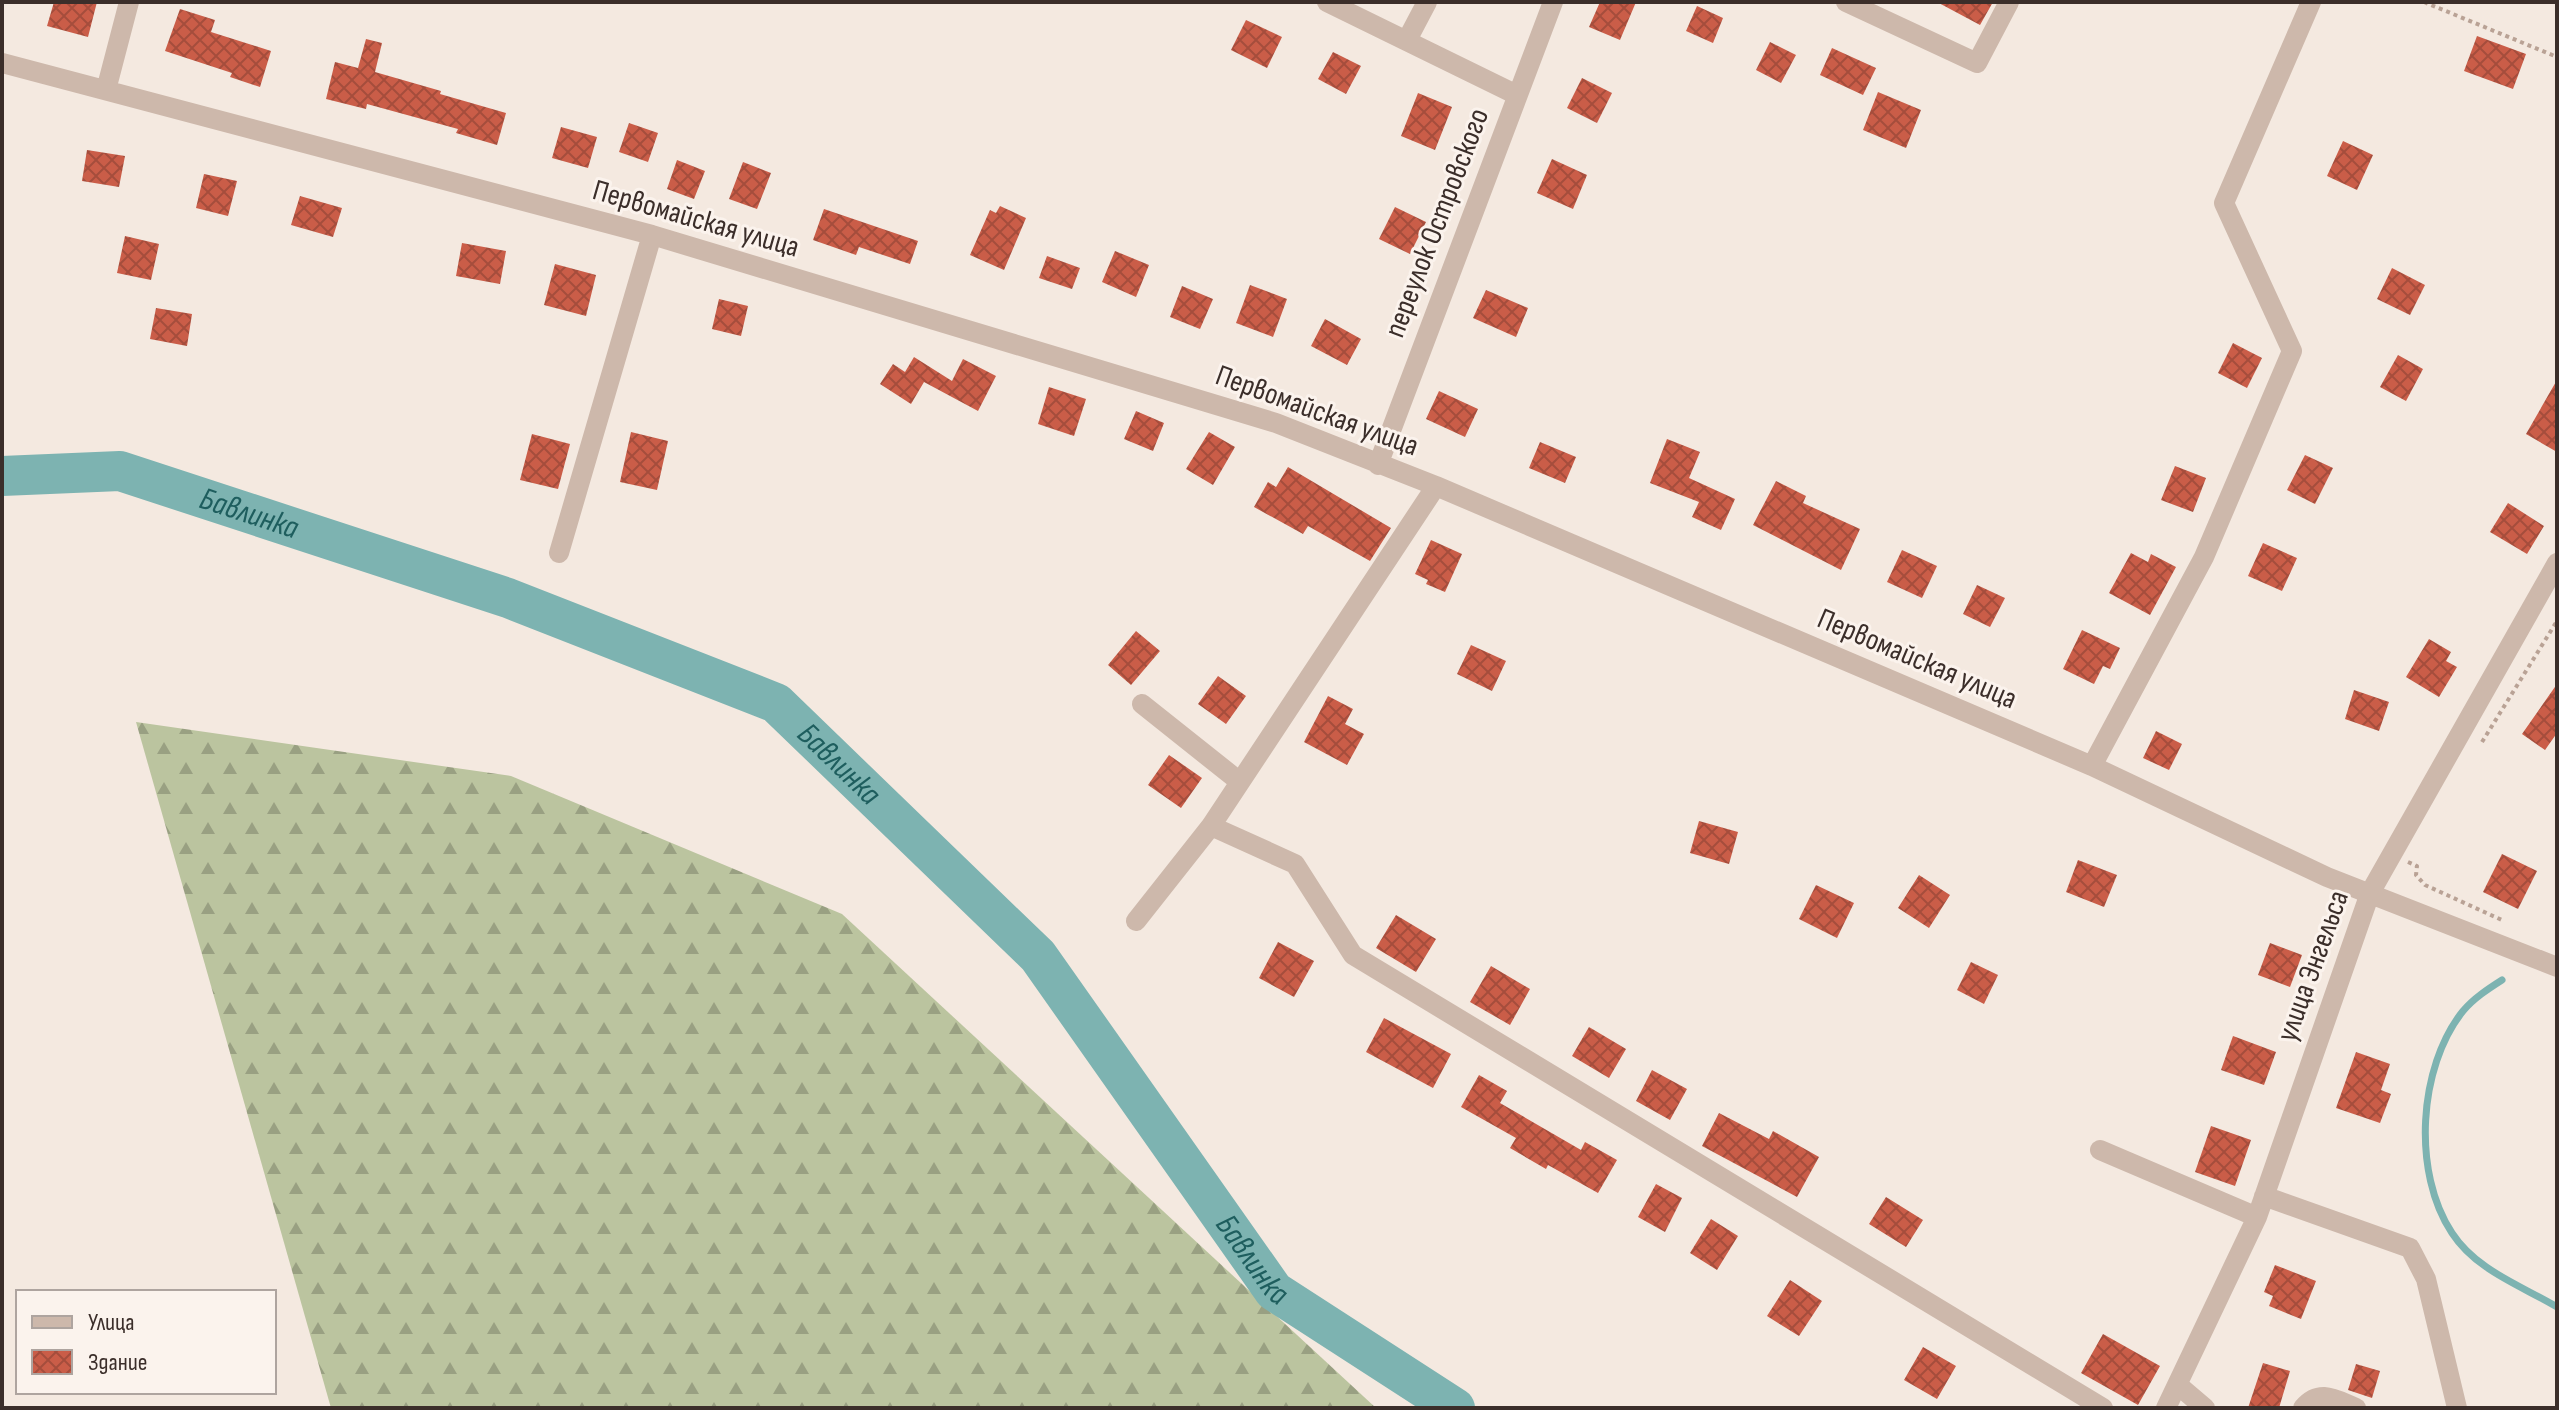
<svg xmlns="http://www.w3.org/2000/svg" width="2559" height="1410" font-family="'Sofia Sans Condensed',sans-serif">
	<defs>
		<pattern id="forest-firs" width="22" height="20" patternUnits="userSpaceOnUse" patternTransform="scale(2)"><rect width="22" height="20" fill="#bbc49f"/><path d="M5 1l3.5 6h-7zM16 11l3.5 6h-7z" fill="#99a082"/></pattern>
		<pattern id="building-cross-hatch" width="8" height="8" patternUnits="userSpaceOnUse" patternTransform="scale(2)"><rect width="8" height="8" fill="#ca5d48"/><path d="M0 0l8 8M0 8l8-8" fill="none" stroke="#a54d3c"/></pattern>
	</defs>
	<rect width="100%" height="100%" fill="#f4e9e0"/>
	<!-- forest -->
	<path fill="url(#forest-firs)" d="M136,722L511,776L842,914L1376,1408H331Z"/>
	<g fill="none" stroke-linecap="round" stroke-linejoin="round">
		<!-- stream -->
		<path stroke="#7db3b1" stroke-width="7" d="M2502,980C2488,989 2474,998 2463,1011C2418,1067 2412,1173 2452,1233C2476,1270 2520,1285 2557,1307"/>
		<!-- river -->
		<path stroke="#7db3b1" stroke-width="40" id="s1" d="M2,476L120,471L508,598L776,703L1038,956L1274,1291L1455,1408"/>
	</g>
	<!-- building -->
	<path fill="url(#building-cross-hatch)" d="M54,2H97L88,37L47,26Z
		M1600,2H1636L1620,40L1589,27Z
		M1937,2H1993L1980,25Z
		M1697,6L1723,18L1713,43L1686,31Z
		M180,9L215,20L211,32L271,51L260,87L230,77L232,73L165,51Z
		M1246,20L1282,37L1267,68L1231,50Z
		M2477,36L2526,54L2513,89L2464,71Z
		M366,39L382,43L375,72L441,91L440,94L506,113L497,145L456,133L458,129L367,104L366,109L326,99L335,62L358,68Z
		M1770,42L1796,55L1781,83L1756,70Z
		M1832,48L1876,68L1863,95L1820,75Z
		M1333,52L1361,66L1346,94L1318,79Z
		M1582,78L1612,93L1597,123L1567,108Z
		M1878,92L1921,110L1906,148L1863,130Z
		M1418,93L1452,107L1435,150L1401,136Z
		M629,123L658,133L648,162L619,152Z
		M561,127L597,137L588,168L552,158Z
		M2343,141L2373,155L2357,190L2327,176Z
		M87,150L125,156L119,187L82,181Z
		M1552,159L1587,175L1573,209L1537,193Z
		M677,160L705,171L694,199L667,189Z
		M743,162L771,173L757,209L729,199Z
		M204,174L237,181L228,216L196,208Z
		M300,196L342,208L333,237L291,225Z
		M1000,206L1026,218L1004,270L970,255L990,210L996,213Z
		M1395,207L1426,222L1410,254L1379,239Z
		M824,209L918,241L910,264L859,247L856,255L813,240Z
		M125,236L159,244L151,280L117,273Z
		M462,243L506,251L500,284L456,276Z
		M1115,251L1149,265L1136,297L1102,282Z
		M1047,256L1080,268L1072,289L1039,278Z
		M555,264L596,275L586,316L544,305Z
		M2392,268L2425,285L2410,315L2377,299Z
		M1250,285L1287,299L1273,337L1236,323Z
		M1182,286L1213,299L1200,329L1170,317Z
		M1486,290L1528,308L1516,337L1473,318Z
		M719,299L748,306L741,336L712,329Z
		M156,308L192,314L187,346L150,339Z
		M1325,319L1361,339L1347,365L1311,346Z
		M2233,343L2262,358L2247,388L2218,373Z
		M2398,355L2423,369L2406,401L2380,387Z
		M914,357L952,381L963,359L996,376L978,411L924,382L911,404L880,384L893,364L905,372Z
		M2557,380V452L2526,434Z
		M1049,387L1086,399L1074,436L1038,424Z
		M1439,391L1478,409L1465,437L1426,419Z
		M1136,411L1164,423L1153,451L1124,439Z
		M631,432L668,441L657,490L620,482Z
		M1209,432L1235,447L1213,485L1186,469Z
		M532,434L570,444L558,489L520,480Z
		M1667,439L1700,452L1689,478L1735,499L1721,530L1692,517L1699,502L1650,483Z
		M1540,442L1576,457L1565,483L1529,468Z
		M2305,455L2333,468L2315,504L2287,490Z
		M2175,466L2206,478L2193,512L2161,500Z
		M1288,467L1391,528L1370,561L1308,526L1303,534L1254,507L1268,482L1276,487Z
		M1776,481L1806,496L1803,503L1860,529L1841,570L1753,525Z
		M2508,503L2544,526L2527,554L2490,532Z
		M1431,540L1462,554L1445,592L1426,584L1428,580L1415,574Z
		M2263,543L2297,558L2282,591L2248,576Z
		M1902,550L1937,566L1922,598L1887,582Z
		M2131,553L2148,562L2151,554L2176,567L2150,615L2109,593Z
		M1977,585L2005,598L1990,627L1963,614Z
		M2082,630L2120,648L2110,669L2103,666L2094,684L2063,669Z
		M1136,631L1160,651L1131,685L1108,665Z
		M2429,639L2451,652L2446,661L2457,667L2439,697L2406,677Z
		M1471,645L1506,661L1492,691L1457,674Z
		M1218,676L1246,696L1226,724L1198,704Z
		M2557,684V733L2545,750L2522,734Z
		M2354,690L2389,702L2379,731L2345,719Z
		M1328,696L1353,709L1345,724L1364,734L1347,765L1304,742Z
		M2156,731L2182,744L2169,770L2143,758Z
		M1169,755L1202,778L1181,808L1148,785Z
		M1699,821L1738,832L1729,864L1690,853Z
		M2502,854L2537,871L2518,909L2483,892Z
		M2078,860L2117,875L2104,907L2066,892Z
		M1919,875L1950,895L1929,928L1898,908Z
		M1816,885L1854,903L1837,938L1799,919Z
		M1396,915L1436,939L1416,972L1376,948Z
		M1278,942L1314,961L1294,997L1259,978Z
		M2270,943L2302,955L2290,987L2258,975Z
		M1971,962L1998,975L1984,1004L1957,990Z
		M1491,966L1530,989L1510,1025L1470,1002Z
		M1384,1018L1451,1054L1433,1088L1366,1052Z
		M1589,1027L1626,1049L1609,1078L1572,1056Z
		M2233,1036L2276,1052L2264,1085L2221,1070Z
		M2356,1052L2390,1064L2381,1090L2391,1094L2380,1123L2336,1108Z
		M1652,1070L1687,1089L1670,1120L1636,1101Z
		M1479,1075L1507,1091L1500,1103L1581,1150L1585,1142L1617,1160L1598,1193L1548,1165L1546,1169L1510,1148L1516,1138L1461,1107Z
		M1719,1113L1769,1139L1773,1131L1819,1157L1797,1197L1702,1146Z
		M2211,1126L2251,1140L2235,1186L2195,1172Z
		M1656,1184L1682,1198L1665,1232L1638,1217Z
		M1886,1197L1923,1220L1906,1247L1869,1224Z
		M1711,1219L1738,1236L1717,1270L1690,1253Z
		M2275,1265L2316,1281L2301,1319L2269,1306L2273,1296L2264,1292Z
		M1790,1280L1822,1301L1799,1336L1767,1316Z
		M2103,1334L2160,1366L2138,1405L2081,1373Z
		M1923,1347L1956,1366L1937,1399L1904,1380Z
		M2263,1363L2290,1371L2279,1408H2248Z
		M2356,1364L2380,1371L2372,1398L2348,1390Z"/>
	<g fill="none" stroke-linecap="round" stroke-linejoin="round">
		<!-- path -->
		<path stroke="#b9a295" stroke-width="4" stroke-dasharray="4 4" stroke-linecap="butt" d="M2424,2L2557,57
			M2482,742L2557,621
			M2408,862L2417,866L2416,875L2425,885L2504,921"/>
		<!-- minor -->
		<path stroke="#cdb8ab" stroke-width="20" d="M1327,2L1517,95
			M1846,2L1977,63L2009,2
			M1407,40L1427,2
			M2,63L652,235L1276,423L1436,486L2092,766L2327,877L2557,967
			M106,90L129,2
			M1378,465L1553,2
			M559,553L652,235
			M1142,704L1240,782
			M2092,766L2204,557L2292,351L2224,203L2311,2
			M1211,826L1295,864L1353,955L2103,1408
			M1136,921L1211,826L1436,486
			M2100,1150L2257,1217
			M2264,1196L2410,1248L2426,1279L2457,1408
			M2178,1385L2205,1408
			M2166,1408L2257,1217L2370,893L2557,563
			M2303,1408C2320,1388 2336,1400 2356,1408"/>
	</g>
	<g text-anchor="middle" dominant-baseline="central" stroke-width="6" stroke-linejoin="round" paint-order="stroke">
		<!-- street labels -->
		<g font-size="30" fill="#3b2e2a" stroke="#fbf3ed">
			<text transform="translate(696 219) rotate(16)">Первомайская улица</text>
			<text transform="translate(1437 223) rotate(-69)">переулок Островского</text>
			<text transform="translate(1317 411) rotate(20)">Первомайская улица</text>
			<text transform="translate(1917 659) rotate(23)">Первомайская улица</text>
			<text transform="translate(2313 966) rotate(-70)">улица Энгельса</text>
		</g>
		<!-- water labels -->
		<g font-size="32" font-style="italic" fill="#1e5e5e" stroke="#fbf3ed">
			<text stroke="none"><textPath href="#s1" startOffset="254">Бавлинка</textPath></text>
			<text stroke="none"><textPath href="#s1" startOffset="902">Бавлинка</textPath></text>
			<text stroke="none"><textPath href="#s1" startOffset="1550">Бавлинка</textPath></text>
		</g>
	</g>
	<!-- border -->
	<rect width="2559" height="1410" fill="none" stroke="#3b2e2a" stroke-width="8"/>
	<!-- legend -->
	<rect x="16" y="1290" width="260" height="104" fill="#fbf3ed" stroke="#aea49f" stroke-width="2"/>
	<rect x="32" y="1316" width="40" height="12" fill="#cdb8ab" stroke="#aea49f" stroke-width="2"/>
	<text x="88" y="1330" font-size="24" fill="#3b2e2a">Улица</text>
	<rect x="32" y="1350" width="40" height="24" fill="url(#building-cross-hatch)" stroke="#aea49f" stroke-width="2"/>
	<text x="88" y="1370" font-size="24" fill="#3b2e2a">Здание</text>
</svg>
